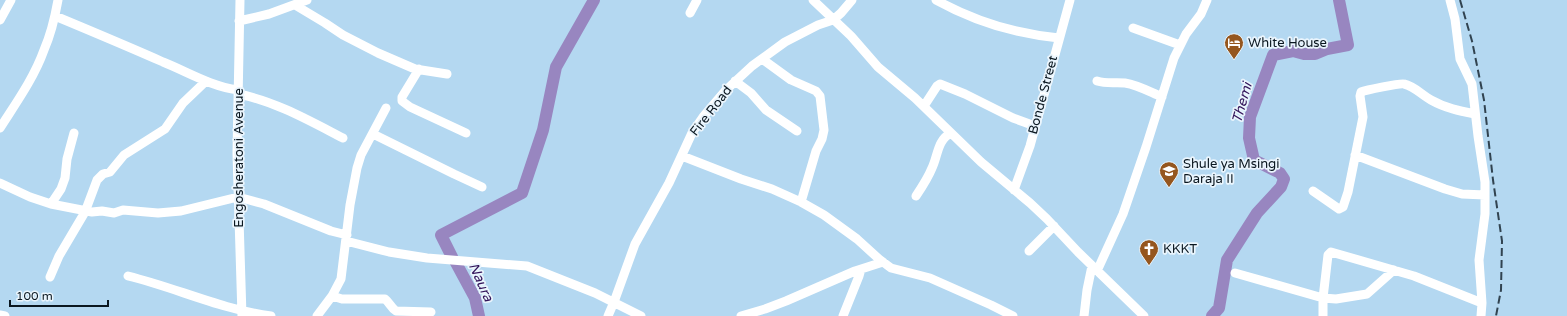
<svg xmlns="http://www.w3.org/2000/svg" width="1567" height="316" font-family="'Varela Round',sans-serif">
	<rect width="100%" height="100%" fill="#b4d8f1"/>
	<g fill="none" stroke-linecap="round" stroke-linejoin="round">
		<!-- river -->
		<path stroke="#9886c0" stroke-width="12" d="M452,257L441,235L522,193L543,130L556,67L594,0
			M455,261L475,298L479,316
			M1212,316L1219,308L1227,260L1257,213L1281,187L1284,179L1280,173L1254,160L1249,138L1250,117L1273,55L1293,51L1304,54H1315L1327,49L1348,45L1339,0"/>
		<!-- minor -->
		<path stroke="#fff" stroke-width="9" d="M240,0L237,153L242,316
			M813,0L851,36L878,67L915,98L981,162L1030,203L1047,219L1078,252L1144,316
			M936,0C974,21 1016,34 1059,38
			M1450,0L1455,19L1460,59L1472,84L1478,136L1485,182V214L1479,260L1482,303L1481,316
			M295,5L325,23L343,35L378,53L415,69L447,74
			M690,13L697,0
			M55,16C91,31 127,46 163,62C188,72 210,86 238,90
			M0,20L11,0
			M239,21L269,14L307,0
			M1133,28L1180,45
			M762,59L791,80L816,91L820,96L824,130L822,139L816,151L801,202
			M419,69L402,97V101L410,107L466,133
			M735,81L751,93L766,110L797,131
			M1097,81C1107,84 1115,82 1125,83C1138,85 1150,92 1162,97
			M238,94C275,101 310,121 343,138
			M924,106L937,86L940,84L965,94L1013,118L1035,126
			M0,128C16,103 34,78 44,50C51,34 55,17 58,0
			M373,134L454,174L482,187
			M1355,155L1445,189L1462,194L1485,195
			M682,156L741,179L772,189L801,202L824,215L857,239L879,259L891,268L930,278L991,305L1013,316
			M0,183L30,197L51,204L92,212L102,211L114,213L123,210L158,213L181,211L238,197L264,204L331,231L347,235
			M1014,190L1030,146L1070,0
			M1313,191L1339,209L1343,207L1348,192L1363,117L1360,96L1361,92C1366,90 1400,83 1404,84C1414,86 1422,95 1431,100C1445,108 1460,111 1475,114
			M916,196C922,187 928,178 932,168C938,156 937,140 951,133
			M51,204L61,189L65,178L67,159L74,133
			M346,241L389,252L427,258L527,266L595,293L641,316
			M1029,251L1054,226
			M1097,271L1123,214L1146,147L1174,58L1186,34L1201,14L1207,0
			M1235,273L1323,298L1336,299L1367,294L1394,270
			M128,276C177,288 220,309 271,316
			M50,277L59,256L85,212L97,180L103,174L110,172L124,155L165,129L183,103L205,82
			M332,296L342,299H385C390,303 391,308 396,311L431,312
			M0,315L5,316
			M317,316L332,296L341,279L350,205L357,168L361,155L386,108
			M608,316L614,302L635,244L669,183L692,133L703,117L726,90L752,66L785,42L818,25L833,20L841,13L852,0
			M741,316L765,309L786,301L855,271L883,262
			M843,316L859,276L861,269
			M1084,316L1087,290L1092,266
			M1323,316V298L1328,255L1331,252L1414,276L1482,303"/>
		<!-- rail -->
		<path stroke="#314350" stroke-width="2" stroke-dasharray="8 4" stroke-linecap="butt" d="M1460,0L1472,41L1484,100L1493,180L1502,241L1501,290L1496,316"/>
	</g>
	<!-- icons -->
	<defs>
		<symbol id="hotel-pin" viewBox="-11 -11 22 30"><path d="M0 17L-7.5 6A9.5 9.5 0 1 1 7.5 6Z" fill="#95561e" stroke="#eaf5fd"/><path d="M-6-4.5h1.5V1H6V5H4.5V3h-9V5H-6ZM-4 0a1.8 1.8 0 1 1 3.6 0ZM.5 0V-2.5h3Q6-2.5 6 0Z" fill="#fff"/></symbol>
		<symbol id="school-pin" viewBox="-11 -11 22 30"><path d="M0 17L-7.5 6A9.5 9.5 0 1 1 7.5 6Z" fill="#95561e" stroke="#eaf5fd"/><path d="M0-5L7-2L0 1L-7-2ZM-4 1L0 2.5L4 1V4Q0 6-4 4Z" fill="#fff"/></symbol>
		<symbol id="church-pin" viewBox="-11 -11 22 30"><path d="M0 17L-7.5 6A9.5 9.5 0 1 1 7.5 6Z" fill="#95561e" stroke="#eaf5fd"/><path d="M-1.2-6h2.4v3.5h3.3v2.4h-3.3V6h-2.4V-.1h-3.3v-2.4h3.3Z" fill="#fff"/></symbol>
	</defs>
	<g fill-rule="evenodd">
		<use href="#hotel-pin" x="1223" y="32" width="22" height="30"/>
		<use href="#school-pin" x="1158" y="160" width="22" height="30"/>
		<use href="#church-pin" x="1138" y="238" width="22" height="30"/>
	</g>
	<g text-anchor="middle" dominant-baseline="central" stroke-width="3.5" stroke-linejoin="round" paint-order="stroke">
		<!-- poi labels -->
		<g font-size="13" fill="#0a1720" stroke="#eaf5fd" text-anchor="start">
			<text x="1248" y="43">White House</text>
			<text x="1183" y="164">Shule ya Msingi<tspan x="1183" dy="15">Daraja II</tspan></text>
			<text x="1163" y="249">KKKT</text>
		</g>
		<!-- street labels -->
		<g font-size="13" fill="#0a1720" stroke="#eaf5fd">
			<text transform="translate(1043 95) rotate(-75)">Bonde Street</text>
			<text transform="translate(711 111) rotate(-52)">Fire Road</text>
			<text transform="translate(239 158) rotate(-90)">Engosheratoni Avenue</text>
		</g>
		<!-- water labels -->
		<g font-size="14" font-style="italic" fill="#32145a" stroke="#eaf5fd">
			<text transform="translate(1242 103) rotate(-74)">Themi</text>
			<text transform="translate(481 282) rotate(66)">Naura</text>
		</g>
	</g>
	<!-- scale -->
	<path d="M10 300v6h98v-6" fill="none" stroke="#0a1720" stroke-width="2"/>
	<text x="16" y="300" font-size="12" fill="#0a1720" stroke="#eaf5fd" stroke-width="3" paint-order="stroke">100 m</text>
</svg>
